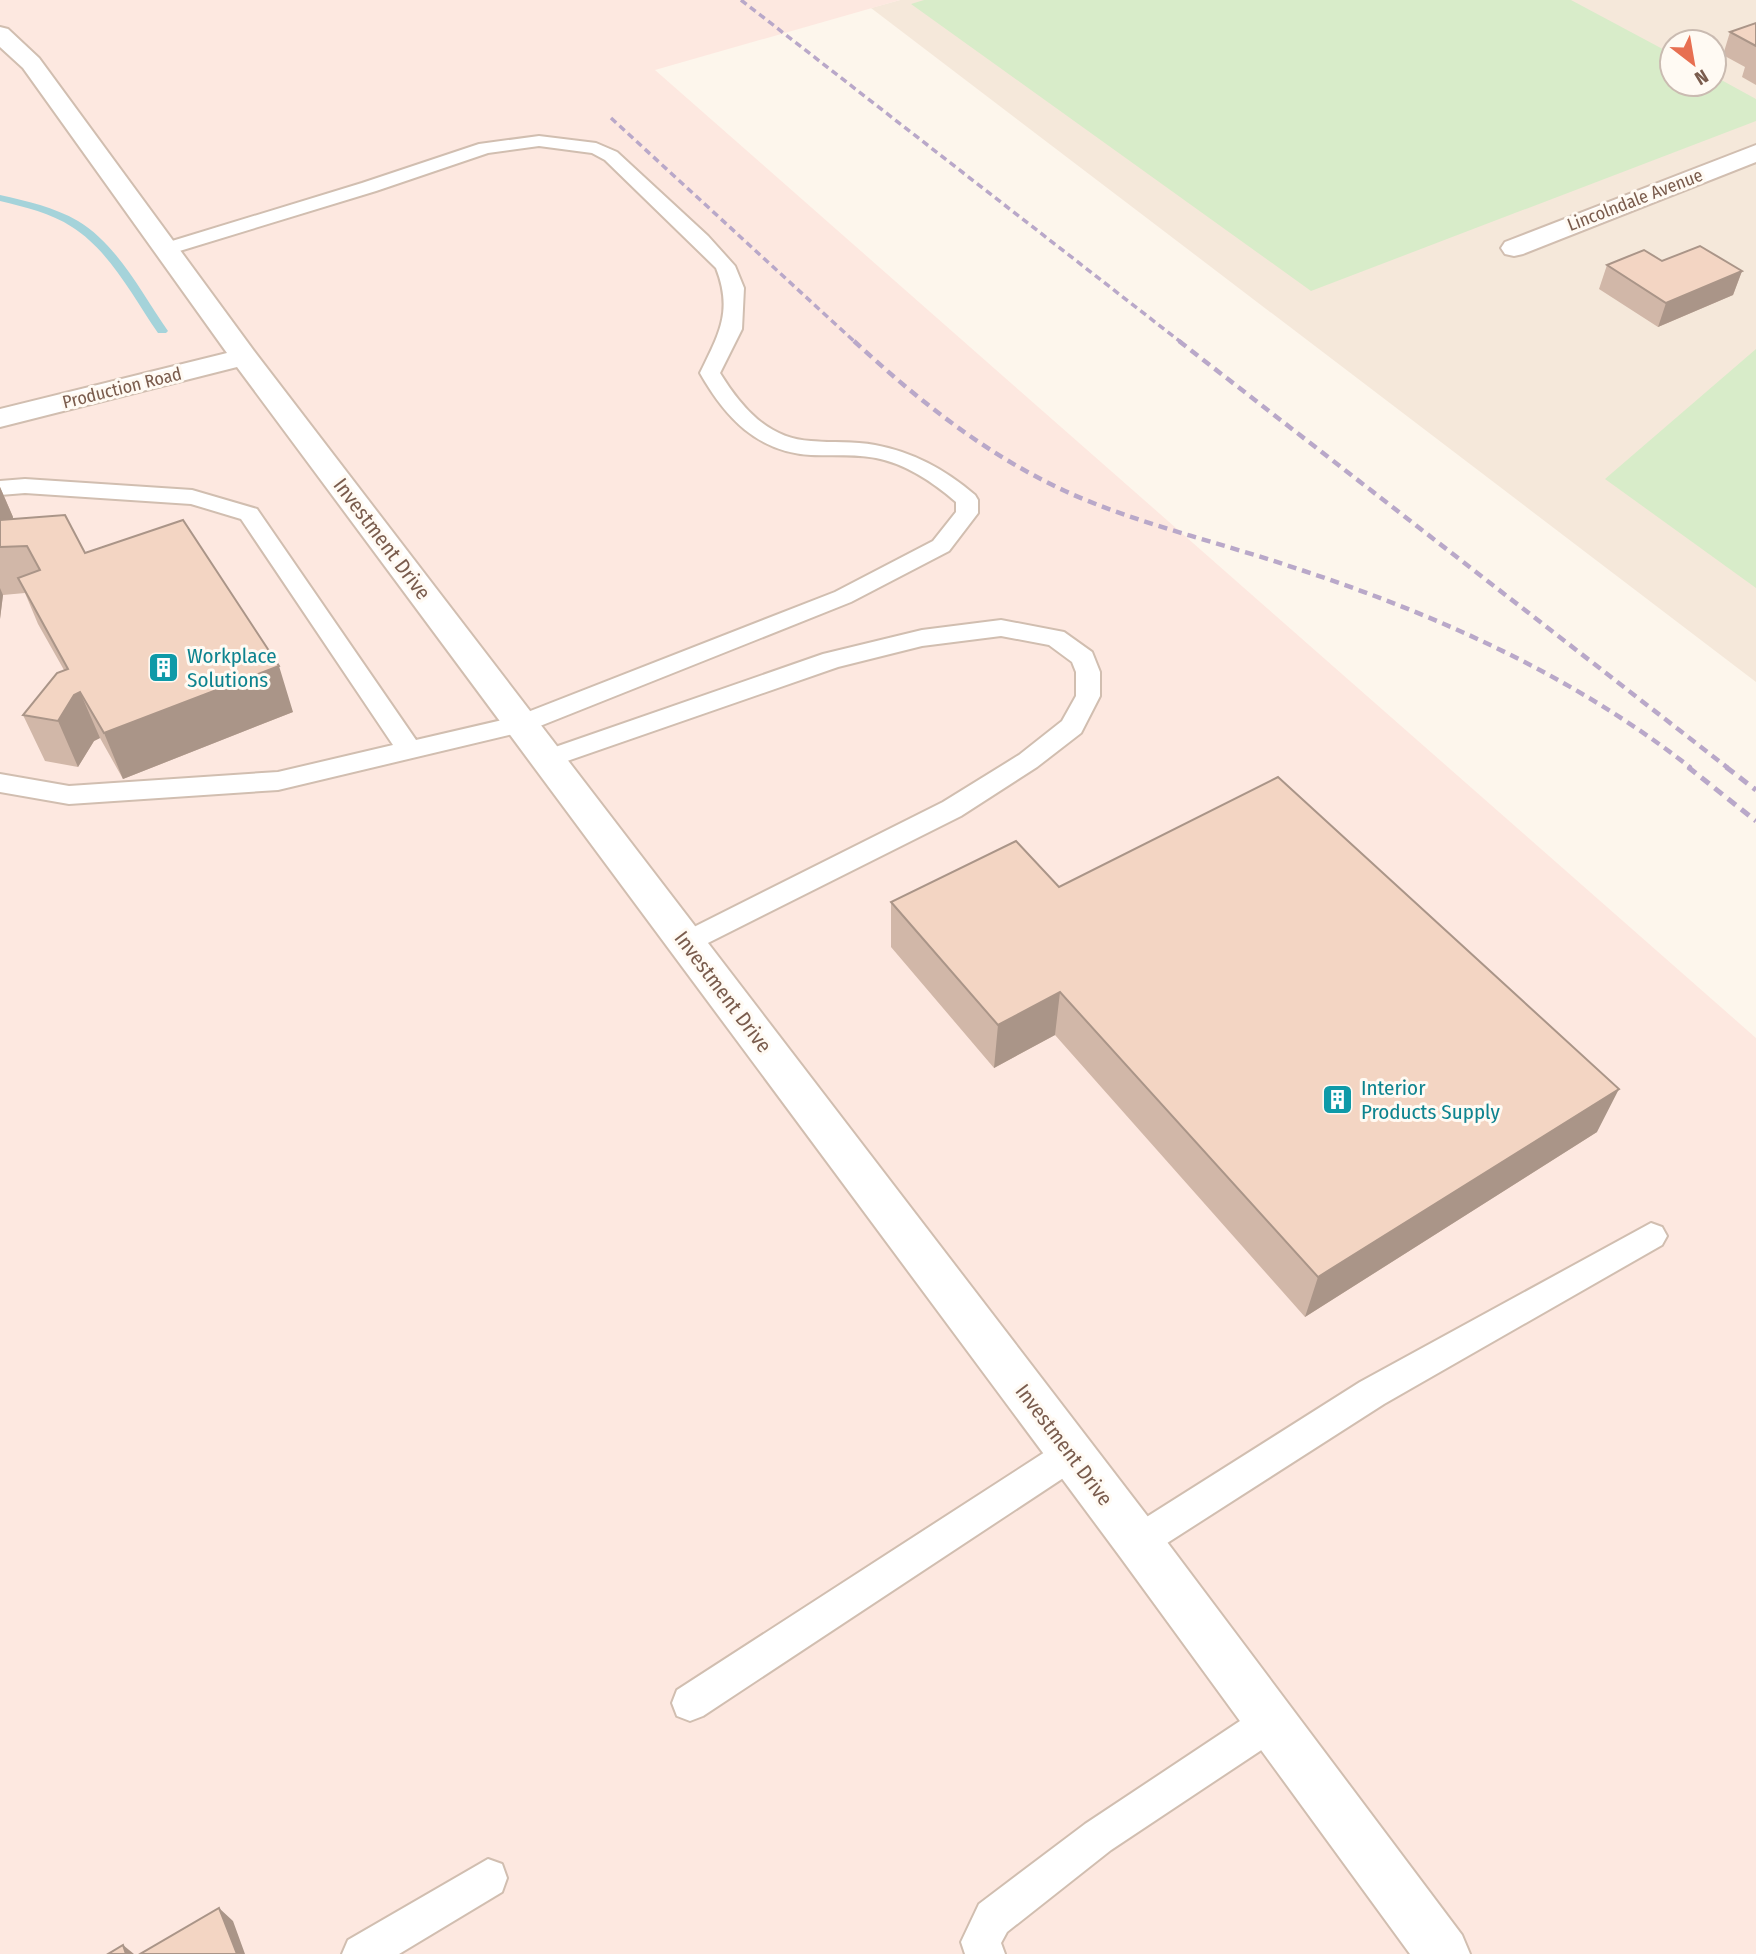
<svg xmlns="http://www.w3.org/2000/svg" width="1756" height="1954" font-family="'Fira Sans Condensed',sans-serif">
	<rect width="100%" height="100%" fill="#fdf6ec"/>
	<!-- residential -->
	<path fill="#f5e8da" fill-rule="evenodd" d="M900,0H1756V682L871,8ZM1672,42H1714V84H1672Z"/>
	<!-- commercial -->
	<path fill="#fde8e0" d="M0,0H900L655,70L1756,1038V1954H0Z"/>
	<!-- green -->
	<path fill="#d8ecc9" d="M924,0H1571L1672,54V84H1714V76L1756,99V121L1311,291L911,4Z
		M1756,349V588L1605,479Z"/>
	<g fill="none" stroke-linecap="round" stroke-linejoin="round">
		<!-- stream -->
		<path fill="#a5d3da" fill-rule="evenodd" d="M0,195C27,201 54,207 78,221C118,245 142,294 168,331L166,333H158C133,297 110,251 72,227C51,213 25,207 0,201Z"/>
		<defs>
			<path id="service" d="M539,136L596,143L617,152L708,236L735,266L744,288L742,329L720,373C741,407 768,439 811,441C832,443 854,441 875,445C913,452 946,470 975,495L978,500V513L949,551L851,602L530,730L278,790L69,804L0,792V774L69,786L278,772L393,745L241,519L191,504L25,493L0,495V481L25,479L192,490L257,509L416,740L515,717L835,592L933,541L956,512V502C933,482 906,464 876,458C855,454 833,456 811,455C757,452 725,417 700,373C719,334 733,311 716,268L605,160L592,153L539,146L488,153L376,191L173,253L166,255L156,249L159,245L362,183L479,144Z
				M1001,620L1064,632L1092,652L1100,672V696L1081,733L1037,767L961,816L686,954L676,950L672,943L676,936L943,802L1019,755L1062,721L1076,696V672L1072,662L1049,645L1001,636L922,646L838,667L547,768L538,765L534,759L538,753L823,654L922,630Z
				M1651,1223L1662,1227L1667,1236L1662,1245L1384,1404L1150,1554L1138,1559L1126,1554L1121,1542L1126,1530L1360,1382Z
				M1071,1438L1083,1443L1088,1454L1083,1465L703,1716L690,1721L677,1716L672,1703L677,1690L1059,1443Z
				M1271,1704L1284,1709L1289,1722L1284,1735L1111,1850L1007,1932L1001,1943L1005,1954H965L961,1942L979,1904L1085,1824L1258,1709Z
				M488,1859L502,1864L507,1878L502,1892L399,1954H342L348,1940Z"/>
			<path id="minor" d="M1756,145V162L1523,254L1514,256L1505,254L1501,248L1505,242Z"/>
			<path id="tertiary" d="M0,27L8,29L39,58L254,351L1155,1526L1462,1935L1470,1954H1410L1121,1558L237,367L0,427V409L227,353L23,68L0,47Z"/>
		</defs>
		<!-- service casing -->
		<use href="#service" stroke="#d1beb0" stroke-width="4"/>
		<!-- minor casing -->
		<use href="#minor" stroke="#d1beb0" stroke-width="4"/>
		<!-- tertiary casing -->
		<use href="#tertiary" stroke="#d1beb0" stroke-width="4"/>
		<!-- service -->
		<use href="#service" fill="#fff" fill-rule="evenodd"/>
		<!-- minor -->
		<use href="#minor" fill="#fff" fill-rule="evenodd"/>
		<!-- tertiary -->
		<use href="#tertiary" fill="#fff" fill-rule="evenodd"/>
		<!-- rail-far2 -->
		<path stroke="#b9a8c9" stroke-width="3.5" stroke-dasharray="7 4.5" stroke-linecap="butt" d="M741,0L1182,343
			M611,118L856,343"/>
		<!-- rail-far1 -->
		<path stroke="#b9a8c9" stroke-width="4.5" stroke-dasharray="9 6" stroke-linecap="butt" d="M854,341C918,400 985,454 1065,491C1132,522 1214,541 1286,565C1431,612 1570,673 1691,768
			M1179,341L1728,768"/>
		<!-- rail -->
		<path stroke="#b9a8c9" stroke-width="5" stroke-dasharray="10 7" stroke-linecap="butt" d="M1688,767L1756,821
			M1726,767L1756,790"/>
	</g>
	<!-- wall -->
	<path fill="#d1b7a8" d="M1756,23V85L1742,77L1745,67L1723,55L1730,32Z
		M1662,261L1742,271L1733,295L1658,327L1599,289L1607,265Z
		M0,487L13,517V519L85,553L293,712L123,779L100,738L94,741L78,767L45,761L23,715L64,670L38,624L25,593L3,595L0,619Z
		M1059,887L1597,1132L1305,1317L1055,1035L994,1068L891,947V902Z"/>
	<!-- shaded-wall -->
	<path fill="#aa9588" d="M1742,271L1733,295L1658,327L1666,303Z
		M0,487L13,517L9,547H0Z
		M0,588L3,595L0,619Z
		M279,666L293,712L123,779L104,733Z
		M80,692L100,738L94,741L78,767L58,721L74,695Z
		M1060,992L1055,1035L994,1068L998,1025Z
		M1619,1089L1597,1132L1305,1317L1318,1277Z
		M219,1908L233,1921L245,1954H237Z
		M123,1945L134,1954H126Z"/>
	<!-- building -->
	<path fill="#f3d5c3" stroke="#aa9588" stroke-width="2" d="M1756,23V46L1730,32Z
		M1700,246L1742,271L1666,303L1607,265L1644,250L1662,261Z
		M65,515L85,553L183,520L279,666L104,733L80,692L74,695L58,721L23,715L57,673L68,669L18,578L40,570L27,546L0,547V520Z
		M1278,777L1619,1089L1318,1277L1060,992L998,1025L891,902L1016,841L1059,887Z
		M219,1908L237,1954H140Z
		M123,1945L126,1954H108Z"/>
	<!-- icons -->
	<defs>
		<symbol id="building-square" viewBox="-11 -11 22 22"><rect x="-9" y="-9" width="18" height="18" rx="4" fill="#0f9aa8" stroke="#fffaf3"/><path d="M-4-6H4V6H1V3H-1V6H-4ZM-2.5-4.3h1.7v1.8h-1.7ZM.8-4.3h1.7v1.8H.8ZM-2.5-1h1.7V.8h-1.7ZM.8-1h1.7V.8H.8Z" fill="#fff"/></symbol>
	</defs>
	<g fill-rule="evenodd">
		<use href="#building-square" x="146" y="650" width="35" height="35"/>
		<use href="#building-square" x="1320" y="1082" width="35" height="35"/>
	</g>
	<g text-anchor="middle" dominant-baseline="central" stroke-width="6" stroke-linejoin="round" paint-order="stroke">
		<!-- far-street labels -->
		<g font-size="18" fill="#7a5c4d" stroke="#fffaf3">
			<text transform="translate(1635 200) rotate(-21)">Lincolndale Avenue</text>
			<text transform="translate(122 388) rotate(-14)">Production Road</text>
		</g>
		<!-- street labels -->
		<g font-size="21" fill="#7a5c4d" stroke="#fffaf3">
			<text transform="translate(382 539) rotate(53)">Investment Drive</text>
			<text transform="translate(723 992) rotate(53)">Investment Drive</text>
			<text transform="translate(1064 1445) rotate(53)">Investment Drive</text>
		</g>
		<!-- culture labels -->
		<g font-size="21" fill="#0d838f" stroke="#fffaf3" text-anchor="start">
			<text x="187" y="656">Workplace<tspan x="187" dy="24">Solutions</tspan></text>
			<text x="1361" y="1088">Interior<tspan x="1361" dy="24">Products Supply</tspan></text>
		</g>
	</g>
	<!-- north arrow -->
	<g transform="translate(1693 63) rotate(149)"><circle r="33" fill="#fffaf3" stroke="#cabbb1" stroke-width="2"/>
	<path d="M0-5L12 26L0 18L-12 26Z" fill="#e76f51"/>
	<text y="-10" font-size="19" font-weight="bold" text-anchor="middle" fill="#7a5c4d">N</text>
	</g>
</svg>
